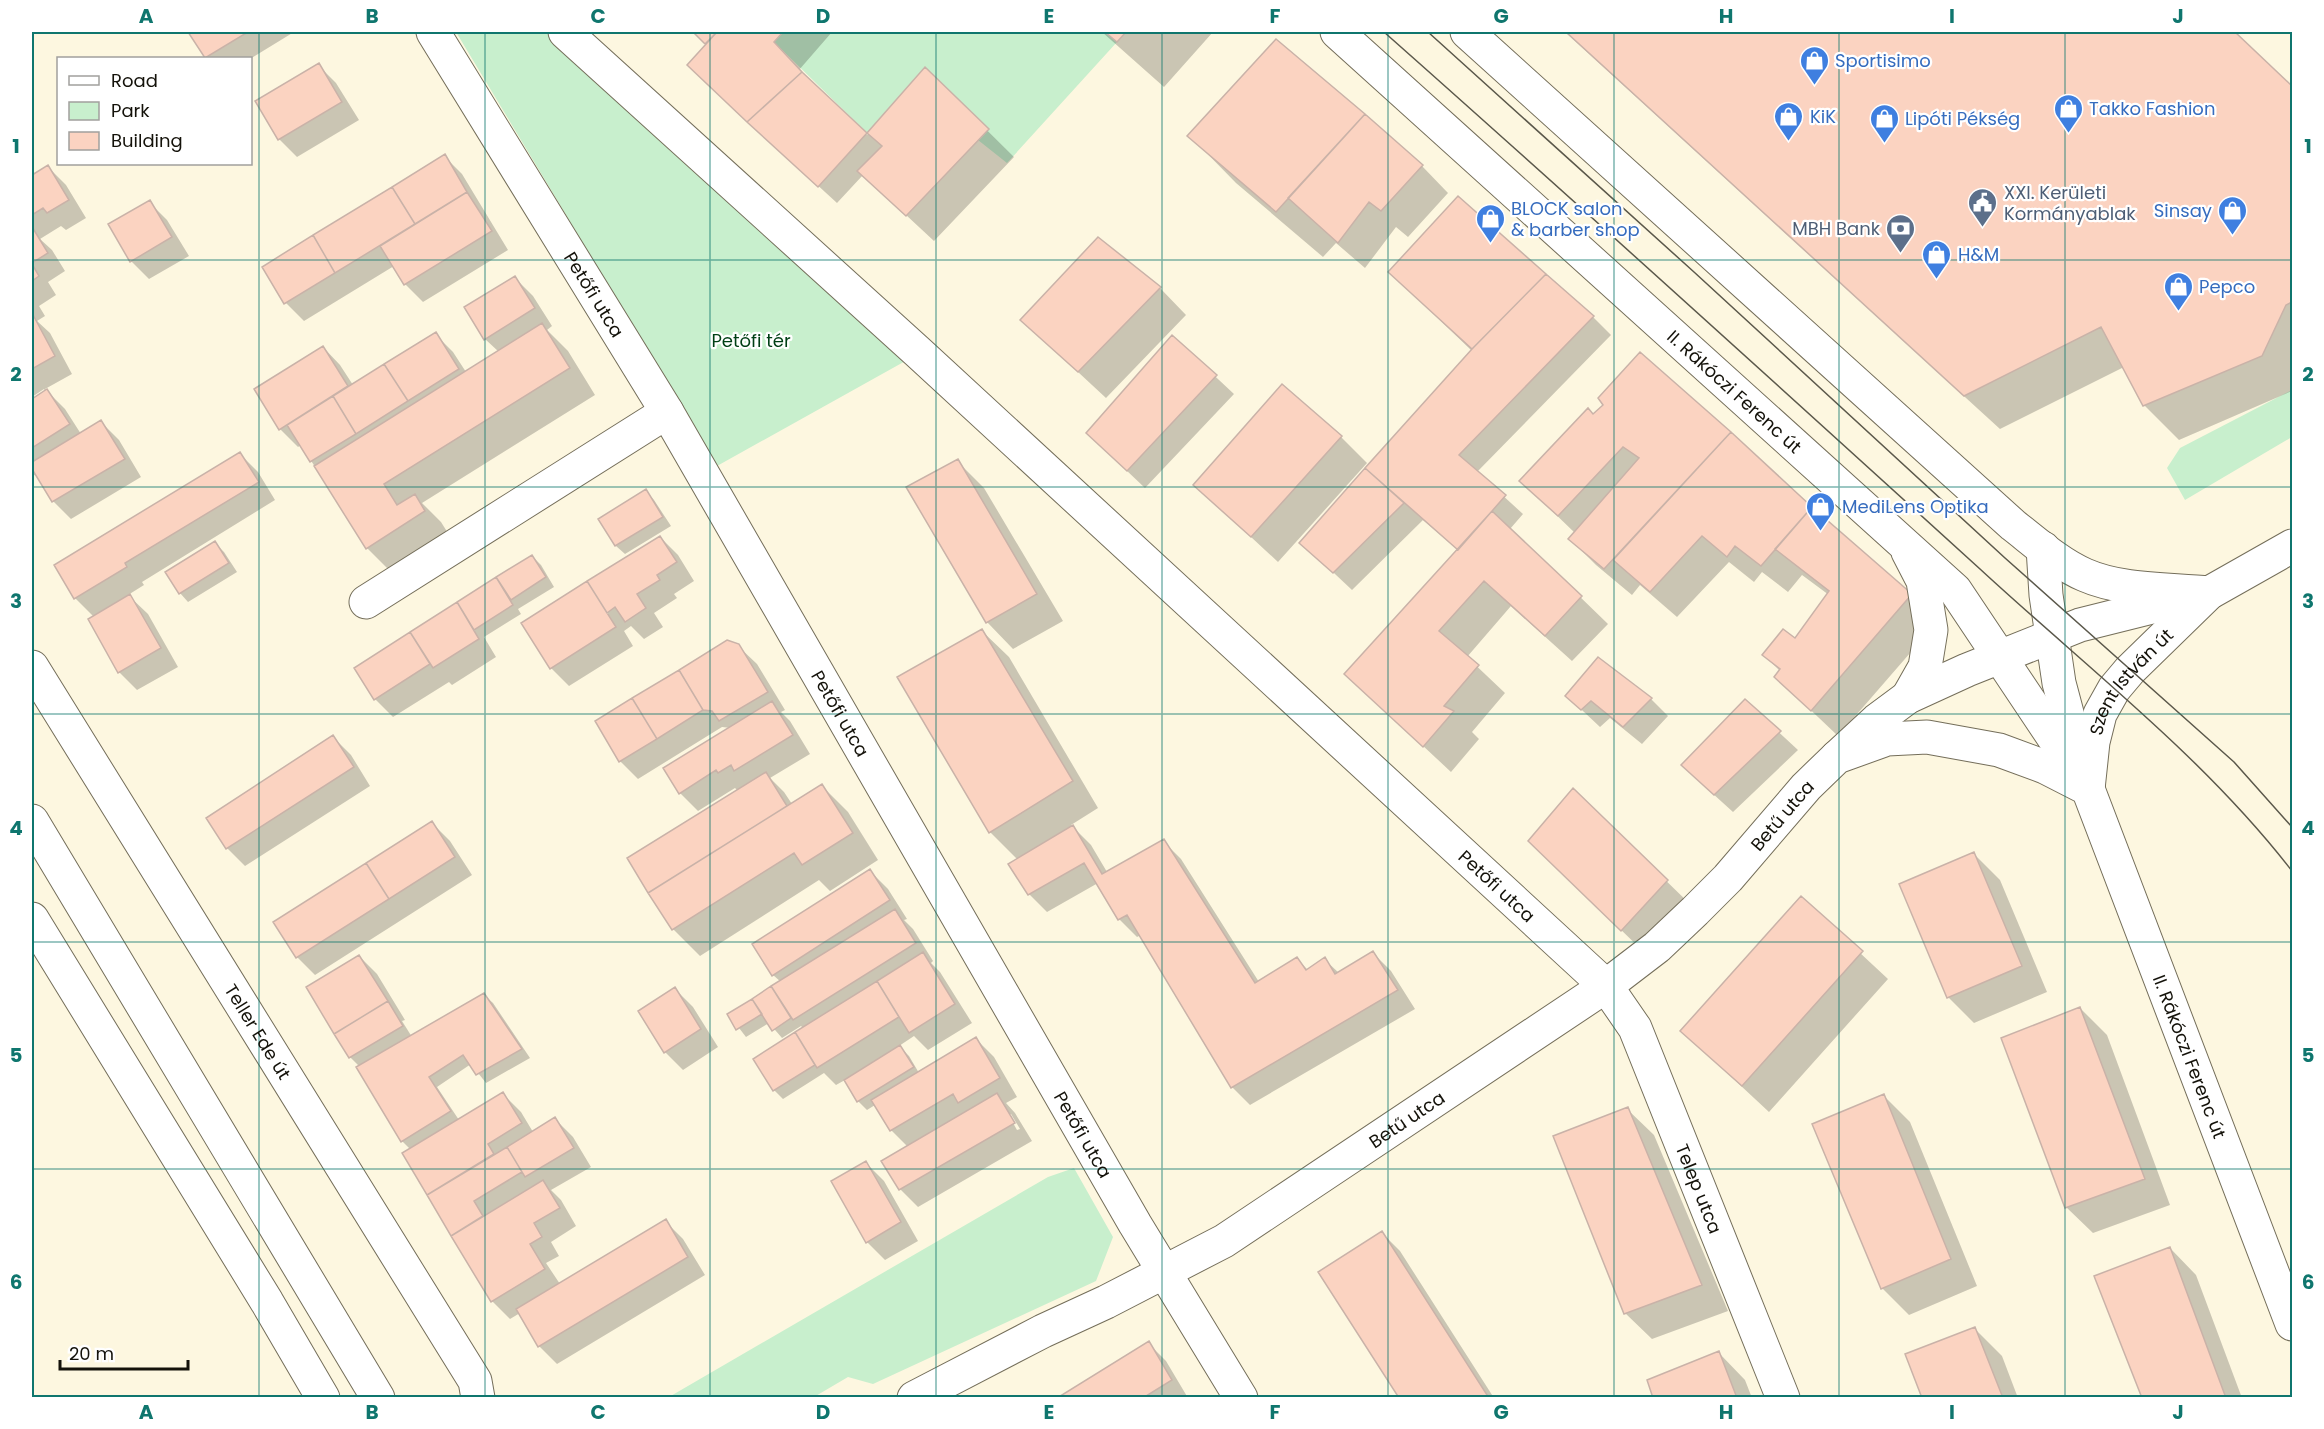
<svg xmlns="http://www.w3.org/2000/svg" width="2324" height="1429" font-family="Poppins,sans-serif">
	<rect width="100%" height="100%" fill="#fdf7e0"/>
	<!-- green -->
	<path fill="#c8efcd" d="M456,32H550L909,359L717,466Z
		M783,32H1105L1117,42L1007,163L978,140L867,133L774,42Z
		M2292,390V437L2185,500L2167,468L2180,448Z
		M1074,1168L1113,1237L1096,1281L873,1384L848,1377L814,1397H669L1048,1177Z"/>
	<!-- shadow -->
	<path fill="#0003" fill-rule="evenodd" d="M189,32H294L250,59L206,58Z
		M694,32H832L799,70L867,135L925,69L1014,157L934,241L863,175L837,203L715,91L707,44Z
		M1102,32H1213L1164,87Z
		M1565,32H2233L2292,88V391L2179,440L2144,405L2124,367L2000,429Z
		M318,65L336,83L359,120L297,157L279,139Z
		M1190,136L1422,166L1448,193L1408,237L1396,227L1365,268L1336,243L1323,257L1236,183Z
		M444,156L462,174L508,250L423,302L405,284L394,266L304,321L286,303L264,267Z
		M48,167L66,185L86,218L66,230L61,226L40,239L52,250L65,271L48,282L56,295L39,306L45,316L37,321L50,333L72,374L45,389L65,409L81,434L101,422L119,440L141,477L71,519L53,501L36,474L32,477V401L46,392L44,389L32,397V177Z
		M149,202L167,220L189,256L149,279L131,261Z
		M1098,239L1160,288L1186,315L1106,398L1022,320Z
		M1390,272L1593,317L1611,335L1477,472L1523,514L1510,529L1608,624L1572,661L1511,606L1467,657L1505,693L1472,732L1479,739L1451,772L1346,674L1458,550L1423,520L1352,590L1301,542L1472,351Z
		M515,278L533,296L552,326L547,330L568,351L595,395L422,503L441,522L451,538L393,574L367,548L301,445L298,447L280,429L323,347L340,365L353,385L435,334L453,352L466,372L499,352L485,339Z
		M1173,337L1234,394L1145,488L1106,451Z
		M1640,355L1911,595L1937,622L1838,736L1776,677L1780,671L1764,655L1795,640L1829,595L1802,575L1788,592L1762,572L1754,582L1729,562L1677,617L1640,585L1632,595L1596,565L1570,539L1575,533L1521,481L1605,405Z
		M1341,437L1367,463L1278,562L1195,485Z
		M240,454L258,472L275,500L142,582L144,585L128,595L148,614L178,667L137,690L119,672L94,617L75,598Z
		M957,461L984,488L1063,621L1013,649L987,622Z
		M646,491L654,500L671,526L625,554L616,546L600,520Z
		M660,537L678,555L694,581L674,594L677,598L654,613L663,627L644,639L631,626L624,631L633,646L569,686L551,668Z
		M215,543L224,552L237,572L188,602L180,593Z
		M532,556L541,565L554,587L518,609L521,614L484,637L496,657L452,685L449,682L393,717L375,699L356,669Z
		M982,631L1009,657L1098,808L1071,825L1091,845L1107,872L1163,841L1181,859L1259,982L1297,959L1308,970L1324,959L1339,973L1373,953L1391,971L1415,1009L1250,1105L1232,1087L1141,935L1137,937L1119,919L1098,883L1047,912L1029,894L1018,860L990,832L899,677Z
		M738,646L757,664L785,710L781,712L790,721L810,754L770,778L784,792L792,804L822,786L848,812L878,860L830,891L819,880L700,956L673,929L738,791L735,788L698,811L680,793L731,728L722,727L638,779L620,761Z
		M1567,696L1651,699L1668,716L1642,744L1610,718L1600,727Z
		M1745,701L1798,750L1733,812L1701,783Z
		M333,737L351,755L370,786L245,866L227,848L208,818Z
		M1573,790L1694,908L1648,956L1556,867Z
		M432,823L450,841L472,875L315,975L297,957Z
		M1973,853L2000,880L2047,992L1974,1023L1948,997Z
		M870,871L888,889L907,919L904,920L913,929L933,961L931,963L940,972L972,1023L928,1050L914,1036L899,1046L909,1056L919,1073L976,1039L994,1057L1017,1097L1006,1103L1015,1113L1032,1141L918,1207L900,1189L884,1161L908,1147L891,1130L875,1105L867,1110L858,1101L845,1080L836,1085L824,1073L783,1099L774,1090L755,1059L804,1029L801,1026L782,1038L769,1023L746,1037L729,1015L781,982L773,975ZM1008,1114H1011L1020,1129L1017,1130Z
		M1801,898L1888,979L1769,1112L1682,1031Z
		M359,956L377,974L405,1020L402,1021L412,1037L484,995L493,1003L530,1058L486,1083L471,1064L437,1087L459,1120L503,1094L521,1112L533,1132L555,1119L573,1137L591,1167L551,1190L561,1200L576,1226L551,1242L559,1256L546,1263L560,1284L665,1221L683,1239L705,1275L557,1364L539,1346L520,1313L510,1319L492,1301L404,1154L410,1149L402,1141L360,1067L350,1057L309,988Z
		M675,989L693,1007L718,1047L683,1070L665,1052Z
		M2080,1008L2107,1035L2170,1205L2093,1233L2066,1207Z
		M1884,1096L1910,1122L1977,1286L1909,1315L1883,1289L1814,1125Z
		M1627,1109L1654,1135L1728,1311L1652,1339L1625,1313Z
		M866,1163L884,1181L918,1241L885,1260L867,1242Z
		M1382,1233L1400,1251L1494,1398H1401Z
		M2170,1248L2196,1275L2242,1398H2144Z
		M1975,1329L2002,1356L2018,1398H1923Z
		M1148,1343L1166,1361L1188,1398H1060Z
		M1719,1353L1745,1380L1752,1398H1655Z"/>
	<!-- building -->
	<path fill="#fbd3c1" stroke="#c9b2a8" stroke-width="1.5" d="M188,32H248L205,58Z
		M693,32H717L705,44Z
		M717,32H783L774,42L802,72L747,122L687,65Z
		M1105,32H1126L1117,42Z
		M1566,32H2235L2292,86V302L2286,305L2262,356L2143,406L2101,327L1964,396Z
		M1276,39L1365,114L1276,212L1187,136Z
		M319,63L342,102L278,140L255,101Z
		M925,67L989,129L906,216L857,171L882,146L867,133Z
		M802,72L867,133L818,187L747,122Z
		M1365,114L1423,165L1381,211L1369,202L1338,243L1288,198Z
		M445,154L467,192L415,224L392,187Z
		M48,165L69,200L47,213L43,208L32,215V175Z
		M392,187L415,224L335,273L313,235Z
		M467,192L492,231L404,285L380,246Z
		M1458,196L1546,274L1472,349L1388,272Z
		M150,200L172,237L130,262L108,224Z
		M34,230L48,253L32,263V232Z
		M313,235L335,273L284,304L262,267Z
		M1098,237L1161,287L1078,372L1020,320Z
		M32,264L39,276L32,281Z
		M1546,274L1594,316L1459,455L1506,495L1458,550L1365,468L1472,349Z
		M515,276L535,308L484,340L464,307Z
		M32,313L55,356L32,369Z
		M542,323L570,368L384,484L397,505L415,494L425,511L366,549L314,466Z
		M436,332L459,369L408,401L384,364Z
		M1172,335L1217,375L1127,471L1086,433Z
		M323,346L348,386L279,430L254,389Z
		M1640,352L1731,432L1604,569L1568,539L1639,458L1623,447L1558,516L1519,481L1588,408L1593,414L1603,405L1598,398Z
		M384,364L408,401L356,434L333,396Z
		M1282,384L1342,436L1251,537L1193,485Z
		M47,389L70,424L32,448V399Z
		M333,396L356,434L310,462L287,425Z
		M101,420L125,459L52,502L32,469V462Z
		M1731,432L1812,507L1761,566L1735,546L1727,557L1702,536L1650,592L1613,560Z
		M240,452L259,482L125,563L127,567L74,599L54,565Z
		M958,459L1037,594L986,623L906,487Z
		M1365,468L1404,503L1333,573L1299,543Z
		M646,489L663,517L615,546L598,519Z
		M1812,507L1912,594L1811,711L1774,677L1780,669L1762,655L1783,629L1795,638L1829,591L1775,549Z
		M1492,511L1582,596L1545,636L1484,581L1439,631L1479,665L1444,706L1454,711L1423,747L1344,674Z
		M660,536L677,562L657,575L660,580L637,594L646,608L625,622L615,607L607,613L587,581Z
		M215,541L229,563L179,594L165,572Z
		M532,555L546,577L511,600L496,577Z
		M496,577L513,605L474,630L457,602Z
		M587,581L616,627L550,669L521,623Z
		M130,594L161,648L118,673L88,619Z
		M457,602L479,639L433,668L410,632Z
		M982,629L1073,781L989,833L897,677Z
		M410,632L430,664L374,700L354,668Z
		M727,640L739,644L768,692L719,721L712,711L703,710L679,670Z
		M1598,657L1652,698L1623,727L1591,701L1581,710L1565,696Z
		M679,670L703,710L657,739L632,698Z
		M632,698L657,739L619,762L595,721Z
		M1745,699L1781,731L1714,795L1681,765Z
		M772,701L793,735L734,771L731,765L718,773L716,770L679,794L663,768Z
		M333,735L354,767L226,849L206,818Z
		M766,772L787,806L648,893L627,858Z
		M822,784L853,833L802,865L794,853L672,930L648,893Z
		M1573,788L1668,880L1621,931L1528,841Z
		M432,821L455,857L389,899L366,863Z
		M1073,825L1102,874L1164,839L1255,983L1297,957L1306,970L1325,957L1335,974L1373,951L1398,990L1231,1088L1127,915L1118,920L1084,863L1028,895L1008,864Z
		M1974,852L2022,966L1947,998L1899,884Z
		M366,863L389,899L296,958L273,922Z
		M870,869L890,900L772,976L752,944Z
		M1801,896L1863,951L1742,1086L1680,1031Z
		M895,909L916,943L793,1020L771,986Z
		M923,952L955,1004L909,1033L877,981Z
		M359,955L388,1001L334,1034L306,987Z
		M877,981L899,1017L817,1068L795,1032Z
		M771,986L791,1018L772,1031L752,999Z
		M675,987L701,1029L664,1053L638,1011Z
		M484,993L522,1049L476,1075L463,1055L429,1077L451,1111L401,1142L356,1067Z
		M752,999L762,1014L736,1030L727,1014Z
		M388,1001L403,1026L349,1058L334,1034Z
		M2080,1007L2145,1179L2065,1208L2001,1038Z
		M795,1032L815,1065L773,1091L753,1059Z
		M976,1037L1000,1078L958,1103L953,1094L890,1131L871,1100Z
		M900,1045L914,1067L857,1102L844,1080Z
		M503,1092L522,1123L488,1144L494,1154L427,1195L402,1153Z
		M997,1093L1015,1123L899,1190L881,1161Z
		M1884,1094L1951,1259L1881,1289L1812,1124Z
		M1628,1107L1702,1285L1624,1314L1553,1136Z
		M555,1117L574,1148L525,1177L507,1147Z
		M507,1147L522,1172L474,1201L483,1216L451,1236L427,1195Z
		M866,1161L901,1222L866,1243L831,1181Z
		M543,1180L560,1208L534,1223L542,1237L530,1244L545,1269L491,1302L451,1236Z
		M666,1219L688,1257L538,1347L516,1309Z
		M1382,1231L1489,1398H1399L1318,1272Z
		M2170,1247L2226,1398H2142L2094,1276Z
		M1975,1327L2003,1398H1922L1905,1354Z
		M1149,1341L1172,1380L1143,1398H1057Z
		M1719,1351L1737,1398H1653L1647,1380Z"/>
	<g fill="none" stroke-linecap="round" stroke-linejoin="round">
		<defs>
			<g id="minor">
				<path id="s1" d="M433,32L667,412L1135,1224L1241,1398"/>
				<path id="s2" d="M565,32L919,353L1606,986L1635,1028L1783,1398"/>
				<path d="M366,602L667,412"/>
				<path id="s3" d="M32,667L475,1381L478,1398"/>
			</g>
			<g id="tertiary">
				<path id="s4" d="M1337,32L1955,590L2088,789"/>
				<path d="M1467,32L2013,525C2035,542 2059,564 2085,575C2121,591 2170,589 2209,593"/>
				<path d="M2043,548L2046,595L2059,683L2080,762"/>
				<path d="M1908,552L1923,581L1931,630L1925,667L1908,697"/>
				<path d="M1837,757L1877,720L1908,697L1967,670L2080,625L2184,599"/>
				<path id="s5" d="M2088,789L2093,742L2100,714L2114,689L2130,670L2209,593L2292,546"/>
			</g>
			<g id="secondary">
				<path d="M32,821L378,1398"/>
				<path d="M32,919L267,1302L323,1398"/>
				<path id="s6" d="M914,1398L1043,1331L1106,1302L1224,1241L1606,986L1657,947L1695,911L1728,878L1806,787L1837,757L1887,739L1927,737L1999,750L2045,767L2088,789L2292,1324"/>
			</g>
		</defs>
		<!-- minor casing -->
		<use href="#minor" stroke="#746e5a" stroke-width="35"/>
		<!-- tertiary casing -->
		<use href="#tertiary" stroke="#746e5a" stroke-width="35"/>
		<!-- secondary casing -->
		<use href="#secondary" stroke="#746e5a" stroke-width="35"/>
		<!-- minor -->
		<use href="#minor" stroke="#fff" stroke-width="33"/>
		<!-- tertiary -->
		<use href="#tertiary" stroke="#fff" stroke-width="33"/>
		<!-- secondary -->
		<use href="#secondary" stroke="#fff" stroke-width="33"/>
		<!-- tram -->
		<path stroke="#5b584b" stroke-width="1.5" d="M1384,32C1584,209 1782,389 1980,569C2086,667 2203,756 2292,871
			M1428,32L1694,272L2005,558L2234,762L2292,827"/>
	</g>
	<!-- grid -->
	<path fill="none" stroke="#0f766e" stroke-width="1.5" stroke-opacity="0.55" d="M259,32V1398M485,32V1398M710,32V1398M936,32V1398M1162,32V1398M1388,32V1398M1614,32V1398M1839,32V1398M2065,32V1398M32,260H2292M32,487H2292M32,714H2292M32,942H2292M32,1169H2292"/>
	<!-- icons -->
	<defs>
		<symbol id="shop-pin" viewBox="-11 -11 22 30"><path d="M0 17L-7.5 6A9.5 9.5 0 1 1 7.5 6Z" fill="#3f7fe0" stroke="#fff"/><path d="M-5-2.5h2.3a2.7 3.5 0 0 1 5.4 0H5L5.5 6h-11ZM-1.5-2.5h3a1.5 2.3 0 0 0-3 0Z" fill="#fff"/></symbol>
		<symbol id="civic-pin" viewBox="-11 -11 22 30"><path d="M0 17L-7.5 6A9.5 9.5 0 1 1 7.5 6Z" fill="#5c6f8a" stroke="#fff"/><path d="M-.6-6.5H3V-4.5H.6V-3L4-1V1h2V6H-6V1h2V-1L-.6-3ZM-1.2 2.5V6h2.4V2.5Z" fill="#fff"/></symbol>
		<symbol id="bank-pin" viewBox="-11 -11 22 30"><path d="M0 17L-7.5 6A9.5 9.5 0 1 1 7.5 6Z" fill="#5c6f8a" stroke="#fff"/><path d="M-6-4H6V4H-6ZM0-2.3a2.3 2.3 0 1 0 0 4.6a2.3 2.3 0 1 0 0-4.6Z" fill="#fff"/></symbol>
	</defs>
	<g fill-rule="evenodd">
		<use href="#shop-pin" x="1798" y="44" width="33" height="45"/>
		<use href="#shop-pin" x="2052" y="92" width="33" height="45"/>
		<use href="#shop-pin" x="1772" y="100" width="33" height="45"/>
		<use href="#shop-pin" x="1868" y="102" width="33" height="45"/>
		<use href="#civic-pin" x="1966" y="186" width="33" height="45"/>
		<use href="#shop-pin" x="2216" y="194" width="33" height="45"/>
		<use href="#shop-pin" x="1474" y="202" width="33" height="45"/>
		<use href="#bank-pin" x="1884" y="212" width="33" height="45"/>
		<use href="#shop-pin" x="1920" y="238" width="33" height="45"/>
		<use href="#shop-pin" x="2162" y="270" width="33" height="45"/>
		<use href="#shop-pin" x="1804" y="490" width="33" height="45"/>
	</g>
	<g text-anchor="middle" dominant-baseline="central" stroke-width="4.5" stroke-linejoin="round" paint-order="stroke">
		<!-- shop labels -->
		<g font-size="18" fill="#366cbe" stroke="#fff" text-anchor="start">
			<text x="1835" y="60">Sportisimo</text>
			<text x="2089" y="108">Takko Fashion</text>
			<text x="1810" y="116">KiK</text>
			<text x="1905" y="118">Lipóti Pékség</text>
			<text x="1511" y="208">BLOCK salon<tspan x="1511" dy="21">&amp; barber shop</tspan></text>
			<text x="2212" y="210" text-anchor="end">Sinsay</text>
			<text x="1958" y="254">H&amp;M</text>
			<text x="2199" y="286">Pepco</text>
			<text x="1842" y="506">MediLens Optika</text>
		</g>
		<!-- service labels -->
		<g font-size="18" fill="#4e5e75" stroke="#fff" text-anchor="start">
			<text x="2004" y="192">XXI. Kerületi<tspan x="2004" dy="21">Kormányablak</tspan></text>
			<text x="1880" y="228" text-anchor="end">MBH Bank</text>
		</g>
		<!-- street labels -->
		<g font-size="18" fill="#14120a" stroke="#fff">
			<text stroke="none"><textPath href="#s1" startOffset="308">Petőfi utca</textPath></text>
			<text stroke="none"><textPath href="#s4" startOffset="536">II. Rákóczi Ferenc út</textPath></text>
			<text stroke="none"><textPath href="#s5" startOffset="120">Szent István út</textPath></text>
			<text stroke="none"><textPath href="#s1" startOffset="794">Petőfi utca</textPath></text>
			<text stroke="none"><textPath href="#s6" startOffset="1053">Betű utca</textPath></text>
			<text stroke="none"><textPath href="#s2" startOffset="1264">Petőfi utca</textPath></text>
			<text stroke="none"><textPath href="#s3" startOffset="429">Teller Ede út</textPath></text>
			<text stroke="none"><textPath href="#s6" startOffset="1683">II. Rákóczi Ferenc út</textPath></text>
			<text stroke="none"><textPath href="#s6" startOffset="567">Betű utca</textPath></text>
			<text stroke="none"><textPath href="#s1" startOffset="1280">Petőfi utca</textPath></text>
			<text stroke="none"><textPath href="#s2" startOffset="1636">Telep utca</textPath></text>
		</g>
		<!-- park labels -->
		<g font-size="18" fill="#003f15" stroke="#fff">
			<text x="751" y="340">Petőfi tér</text>
		</g>
	</g>
	<!-- border -->
	<rect width="2324" height="1429" fill="none" stroke="#ffffff" stroke-width="66"/>
	<!-- legend -->
	<rect x="57" y="57" width="195" height="108" fill="#ffffff" stroke="#a1a09d" stroke-width="1.5"/>
	<rect x="69" y="76" width="30" height="9" fill="#ffffff" stroke="#a1a09d" stroke-width="1.5"/>
	<text x="111" y="87" font-size="18" fill="#14120a">Road</text>
	<rect x="69" y="102" width="30" height="18" fill="#c8efcd" stroke="#a1a09d" stroke-width="1.5"/>
	<text x="111" y="117" font-size="18" fill="#14120a">Park</text>
	<rect x="69" y="132" width="30" height="18" fill="#fbd3c1" stroke="#a1a09d" stroke-width="1.5"/>
	<text x="111" y="147" font-size="18" fill="#14120a">Building</text>
	<!-- scale -->
	<path d="M60 1360v9h128v-9" fill="none" stroke="#14120a" stroke-width="3"/>
	<text x="69" y="1360" font-size="18" fill="#14120a" stroke="#ffffff" stroke-width="4.5" paint-order="stroke">20 m</text>
	<rect x="33" y="33" width="2258" height="1363" fill="none" stroke="#0f766e" stroke-width="2"/>
	<g font-size="20" text-anchor="middle" font-weight="bold" fill="#0f766e">
		<text x="146" y="23">A</text>
		<text x="372" y="23">B</text>
		<text x="598" y="23">C</text>
		<text x="823" y="23">D</text>
		<text x="1049" y="23">E</text>
		<text x="1275" y="23">F</text>
		<text x="1501" y="23">G</text>
		<text x="1726" y="23">H</text>
		<text x="1952" y="23">I</text>
		<text x="2178" y="23">J</text>
		<text x="16" y="153">1</text>
		<text x="2308" y="153">1</text>
		<text x="16" y="381">2</text>
		<text x="2308" y="381">2</text>
		<text x="16" y="608">3</text>
		<text x="2308" y="608">3</text>
		<text x="16" y="835">4</text>
		<text x="2308" y="835">4</text>
		<text x="16" y="1062">5</text>
		<text x="2308" y="1062">5</text>
		<text x="16" y="1289">6</text>
		<text x="2308" y="1289">6</text>
		<text x="146" y="1419">A</text>
		<text x="372" y="1419">B</text>
		<text x="598" y="1419">C</text>
		<text x="823" y="1419">D</text>
		<text x="1049" y="1419">E</text>
		<text x="1275" y="1419">F</text>
		<text x="1501" y="1419">G</text>
		<text x="1726" y="1419">H</text>
		<text x="1952" y="1419">I</text>
		<text x="2178" y="1419">J</text>
	</g>
</svg>
